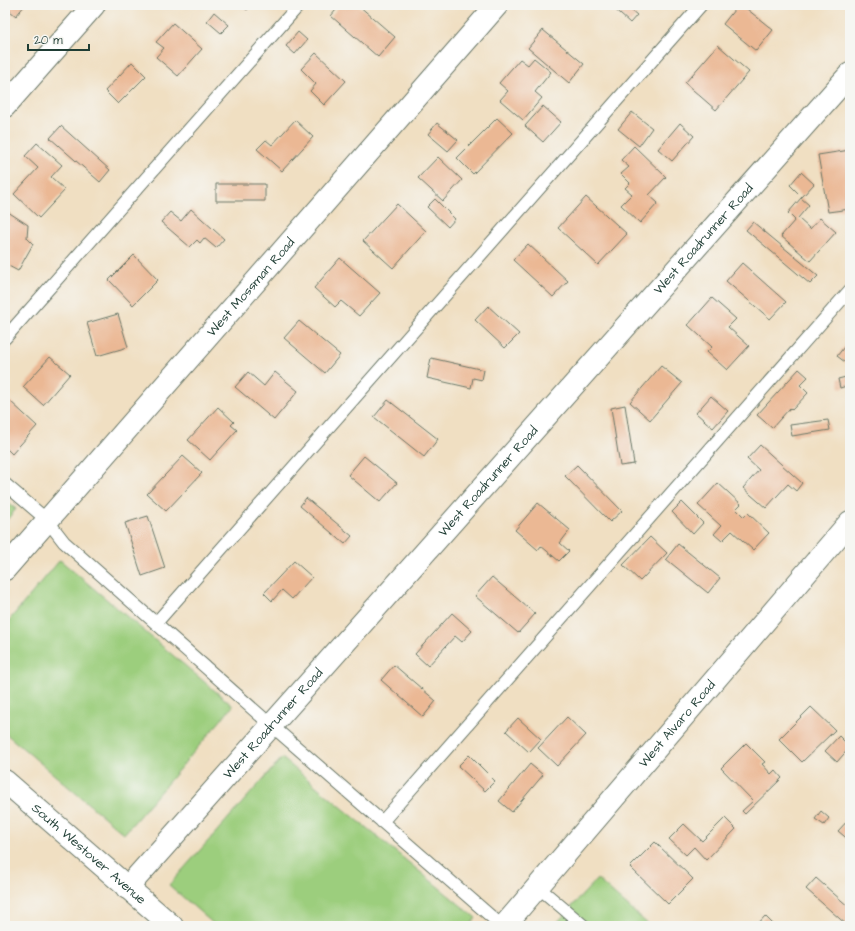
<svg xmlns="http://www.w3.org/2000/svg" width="855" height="931" font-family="'Architects Daughter',sans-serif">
	<rect width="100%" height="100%" fill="#f6f6f2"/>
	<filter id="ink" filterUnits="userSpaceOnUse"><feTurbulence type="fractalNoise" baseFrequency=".025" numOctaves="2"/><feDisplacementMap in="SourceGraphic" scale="8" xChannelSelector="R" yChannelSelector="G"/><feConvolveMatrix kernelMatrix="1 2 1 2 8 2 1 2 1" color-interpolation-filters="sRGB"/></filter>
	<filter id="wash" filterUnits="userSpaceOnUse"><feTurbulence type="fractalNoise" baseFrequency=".012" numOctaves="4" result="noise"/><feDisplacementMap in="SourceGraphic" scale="16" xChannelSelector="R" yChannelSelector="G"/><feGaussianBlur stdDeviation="0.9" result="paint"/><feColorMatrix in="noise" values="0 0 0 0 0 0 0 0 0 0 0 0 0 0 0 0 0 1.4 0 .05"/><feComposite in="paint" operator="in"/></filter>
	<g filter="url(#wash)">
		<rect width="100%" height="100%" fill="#f0dfc2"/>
		<!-- green -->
		<path fill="#9cce7d" stroke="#5e8658" d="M5,501L16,509L5,522Z
			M60,560L233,706L124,834L5,733V625Z
			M282,758L476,918L469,926H216L169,885Z
			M597,879L650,926H554Z"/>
		<g id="blocks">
			<!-- building -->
			<path fill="#ebb894" d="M5,5H25L16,16L5,7Z
				M241,5H252L247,10Z
				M340,5H358L395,37L378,57L331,16Z
				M610,5H625L637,15L630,23Z
				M738,5H742L773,30L756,51L723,24Z
				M214,12L229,25L221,33L207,21Z
				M173,23L202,49L178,76L156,57L164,48L156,42Z
				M543,30L584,64L569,83L528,48Z
				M298,32L307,40L295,54L286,46Z
				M718,45L749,72L716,110L685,83Z
				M316,53L346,81L324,105L310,91L316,84L301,69Z
				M534,58L551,72L535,92L542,98L523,120L500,100L508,91L499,83L520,59L528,65Z
				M132,62L146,76L118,104L105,91Z
				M543,106L561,122L543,142L525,126Z
				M632,112L652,128L639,146L618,129Z
				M497,118L513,133L473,174L457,158Z
				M295,120L313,137L282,171L257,149L266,140L272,145Z
				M437,123L458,140L448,151L428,134Z
				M680,123L694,136L672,161L658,149Z
				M61,126L110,170L100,182L50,138Z
				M37,143L62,165L51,177L65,190L39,218L14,194L38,168L25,156Z
				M634,146L666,177L649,195L658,203L640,223L621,205L632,194L625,188L630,183L621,174L629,167L621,160Z
				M850,150V209L828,212L818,155Z
				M438,157L462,180L443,201L418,178Z
				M801,172L814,184L802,197L790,185Z
				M216,184H265V201H216Z
				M586,197L627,234L598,265L558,228Z
				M801,198L809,205L798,218L810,229L820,218L836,232L810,261L781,236L795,220L788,213Z
				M435,199L455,219L448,227L427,207Z
				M397,204L426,231L393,268L363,241Z
				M191,209L224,239L216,248L204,238L200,243L197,240L190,247L161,222L170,212L181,221Z
				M5,210L28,225L27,238L33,244L18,271L5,264Z
				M753,222L818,276L810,284L746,230Z
				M528,244L568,281L553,297L513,260Z
				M134,255L158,280L133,305L109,280Z
				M340,258L380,293L359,316L341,301L335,307L314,288Z
				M742,263L786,302L770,319L726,281Z
				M712,298L736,319L728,327L749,346L727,370L707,352L712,347L688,325Z
				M488,306L519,334L505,348L475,320Z
				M118,314L128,347L97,356L87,323Z
				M299,321L340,355L325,373L284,338Z
				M848,342L850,344V364L849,365L837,356Z
				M50,357L70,374L43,405L23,387Z
				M431,358L484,370L482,380L473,378L471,388L427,378Z
				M661,366L682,383L650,420L630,402Z
				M799,369L808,377L800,385L808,393L792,410L790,408L772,428L757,415Z
				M248,372L264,386L275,372L298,391L274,420L235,387Z
				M850,376V385L840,388L838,379Z
				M711,396L728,411L713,428L696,413Z
				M388,400L438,439L424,457L374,417Z
				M10,401L37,426L12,454L5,447V407Z
				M625,405L634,464L620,466L611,408Z
				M218,407L234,422L231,425L237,430L210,460L188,440Z
				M828,420L830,430L792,436L790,425Z
				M760,445L802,483L796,491L788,484L766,508L743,488L759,470L747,459Z
				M183,456L202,473L166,511L147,494Z
				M364,456L397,483L380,502L348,475Z
				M577,465L622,511L610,522L565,476Z
				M718,483L741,504L736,509L744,517L748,513L769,533L753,550L732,531L722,541L714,534L721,526L698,505Z
				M306,498L352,536L345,544L300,506Z
				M682,502L703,523L693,534L672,512Z
				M538,503L570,530L560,543L569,551L559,561L541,546L538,550L515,530Z
				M148,516L165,568L142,576L125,523Z
				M650,537L667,553L640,581L623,565Z
				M678,544L720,578L708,593L666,559Z
				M294,561L312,577L292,599L282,590L272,601L264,593Z
				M492,577L535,614L518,633L475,596Z
				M452,613L472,631L462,642L455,636L428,666L415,654Z
				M394,665L436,701L423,717L381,680Z
				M811,707L835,730L802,762L779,739Z
				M567,717L586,735L557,766L538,748Z
				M518,718L541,739L529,752L506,731Z
				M839,736L850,747L837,762L825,751Z
				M746,743L765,762L762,764L771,774L775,770L782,778L745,814L742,811L753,801L721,768Z
				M469,755L495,781L485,791L458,766Z
				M530,764L543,775L512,812L499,801Z
				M821,811L829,818L824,825L815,819Z
				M725,818L736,829L706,860L694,847L686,855L669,839L684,824L702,841Z
				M850,818V841L838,831Z
				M655,842L693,879L668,904L630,867Z
				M816,878L850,908V926H848L806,889Z
				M765,916L775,926H756Z"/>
		</g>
	</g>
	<g filter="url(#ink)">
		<use href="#blocks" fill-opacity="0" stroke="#687666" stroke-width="1"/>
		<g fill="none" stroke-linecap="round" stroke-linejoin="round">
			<defs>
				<path id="lane" d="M5,338L299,5
					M5,484L47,520L64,542L271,725L502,926
					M156,623L701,5
					M382,822L850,290
					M538,887L584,926"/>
				<g id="street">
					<path d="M5,106L94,5"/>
					<path id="s1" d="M5,569L497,5"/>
					<path id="s2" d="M127,888L850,74"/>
					<path id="s3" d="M504,926L850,522"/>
				</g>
				<g id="secondary">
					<path id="s4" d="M5,781L172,926"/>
				</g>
			</defs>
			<!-- lane casing -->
			<use href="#lane" stroke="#687666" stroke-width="14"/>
			<!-- street casing -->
			<use href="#street" stroke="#687666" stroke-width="24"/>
			<!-- secondary casing -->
			<use href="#secondary" stroke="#687666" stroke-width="24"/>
			<!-- lane -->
			<use href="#lane" stroke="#fff" stroke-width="12"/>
			<!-- street -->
			<use href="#street" stroke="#fff" stroke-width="22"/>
			<!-- secondary -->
			<use href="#secondary" stroke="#fff" stroke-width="22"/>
		</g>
	</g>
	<g text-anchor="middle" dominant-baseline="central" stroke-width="3.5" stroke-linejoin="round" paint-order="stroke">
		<!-- street labels -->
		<g font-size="13" fill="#1f3d34" stroke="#f6f6f2">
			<text stroke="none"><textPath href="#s2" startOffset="868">West Roadrunner Road</textPath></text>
			<text stroke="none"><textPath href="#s1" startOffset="374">West Mossman Road</textPath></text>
			<text stroke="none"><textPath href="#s2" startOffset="544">West Roadrunner Road</textPath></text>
			<text stroke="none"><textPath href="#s2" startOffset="220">West Roadrunner Road</textPath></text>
			<text stroke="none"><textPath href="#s3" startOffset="266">West Alvaro Road</textPath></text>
			<text stroke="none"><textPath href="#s4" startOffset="111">South Westover Avenue</textPath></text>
		</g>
	</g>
	<!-- margin -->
	<rect width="855" height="931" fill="none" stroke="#f6f6f2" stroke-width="20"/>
	<!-- scale -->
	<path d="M28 44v6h61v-6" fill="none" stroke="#1f3d34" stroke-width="2"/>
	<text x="34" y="44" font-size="12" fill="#1f3d34" stroke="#f6f6f2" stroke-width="3" paint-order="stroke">20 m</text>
</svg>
